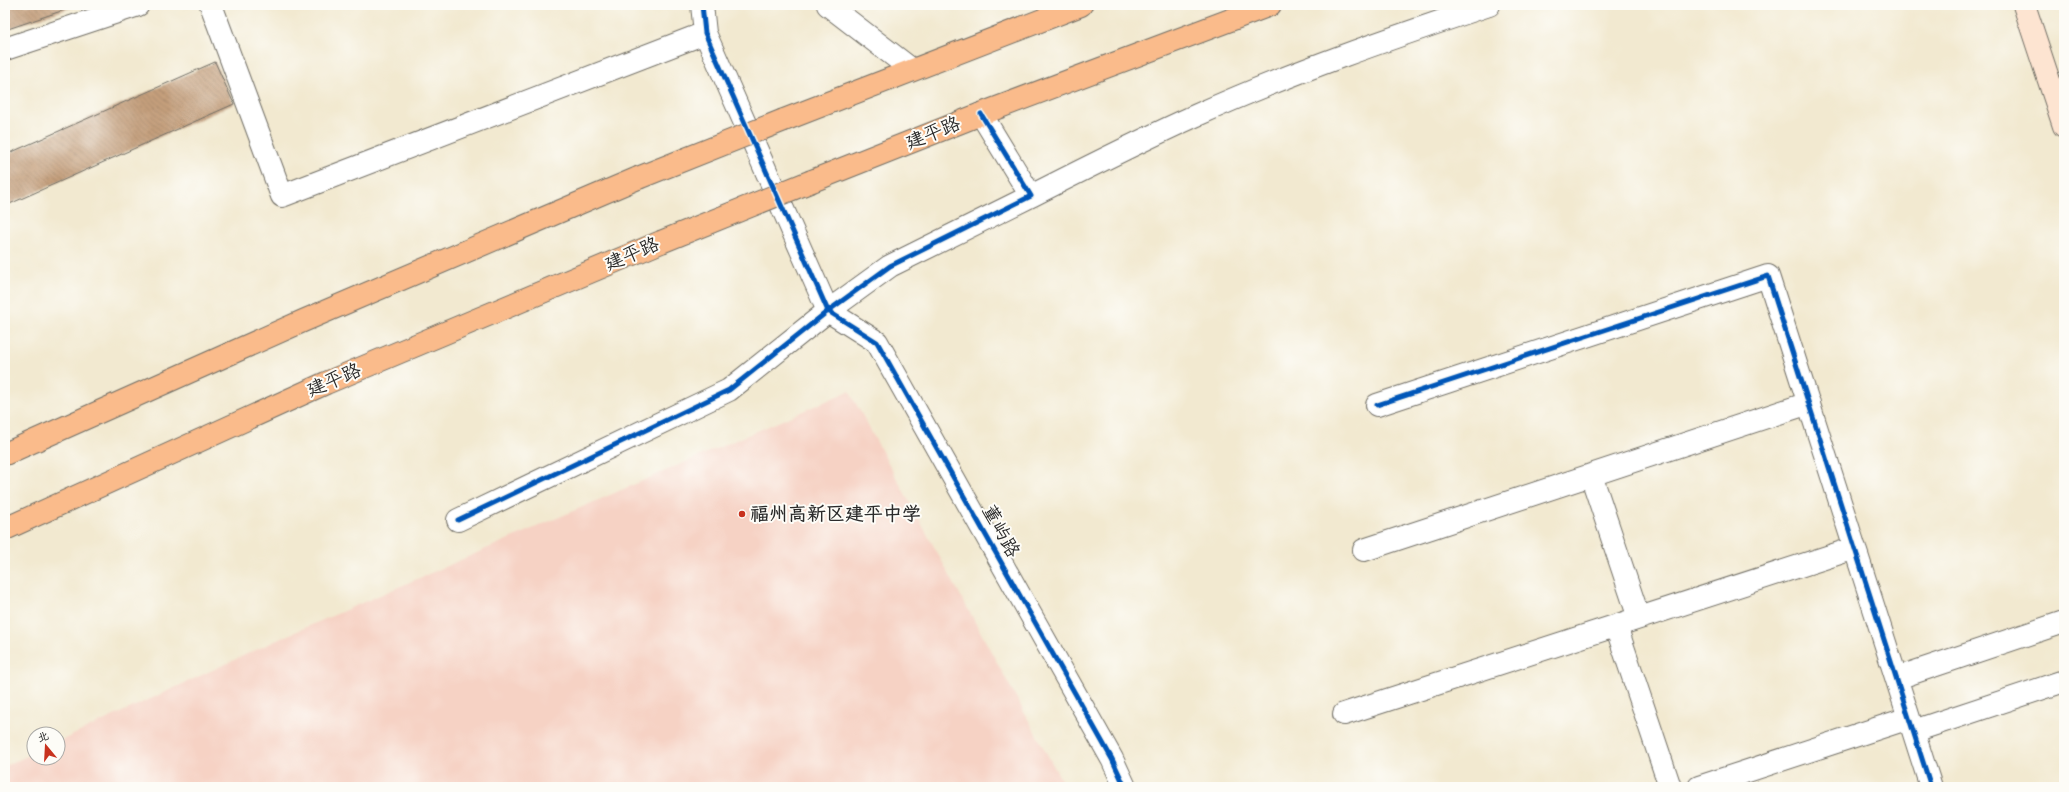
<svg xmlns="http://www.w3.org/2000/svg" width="2069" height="792" font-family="Caveat,'LXGW WenKai TC',sans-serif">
	<defs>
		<pattern id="building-back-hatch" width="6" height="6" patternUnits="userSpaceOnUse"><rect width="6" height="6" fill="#c49f7c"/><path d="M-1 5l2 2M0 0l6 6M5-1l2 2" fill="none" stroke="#9f8266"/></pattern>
	</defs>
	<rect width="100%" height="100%" fill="#fdfcf7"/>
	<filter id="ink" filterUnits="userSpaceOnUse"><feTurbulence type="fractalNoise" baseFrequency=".025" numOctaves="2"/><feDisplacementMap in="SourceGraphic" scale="8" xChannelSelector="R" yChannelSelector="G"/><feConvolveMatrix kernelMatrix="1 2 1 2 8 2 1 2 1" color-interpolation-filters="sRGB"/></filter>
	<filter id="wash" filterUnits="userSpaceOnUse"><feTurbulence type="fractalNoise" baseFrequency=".012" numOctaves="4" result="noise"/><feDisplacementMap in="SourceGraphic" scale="16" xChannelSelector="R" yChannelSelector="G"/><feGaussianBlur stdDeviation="0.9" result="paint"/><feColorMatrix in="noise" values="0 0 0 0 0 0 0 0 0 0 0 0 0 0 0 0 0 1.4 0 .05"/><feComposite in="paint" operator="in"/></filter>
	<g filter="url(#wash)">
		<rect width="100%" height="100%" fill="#f2e9d0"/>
		<!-- built -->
		<path fill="#f6d2c4" d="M849,391L1065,787H5V766L34,753V758H58V742L286,636Z"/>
		<g id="blocks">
			<!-- building -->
			<path fill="url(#building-back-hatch)" d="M5,5H79L5,30Z
				M215,62L234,104L5,206V155Z"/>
		</g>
	</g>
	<g filter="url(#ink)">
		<use href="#blocks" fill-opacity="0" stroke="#716e65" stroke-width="1"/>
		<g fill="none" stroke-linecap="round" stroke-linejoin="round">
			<defs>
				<path id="minor" d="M211,5L282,196L705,33
					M702,5L705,33L828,311
					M828,5L911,69
					M5,49L138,5
					M1377,405L1768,276L1931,787
					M1591,475L1639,618
					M1364,550L1809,403
					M1616,626L1670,787
					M1897,678L2064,622
					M1344,714L1855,548
					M1914,731L2064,681
					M1699,787L1909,718"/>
				<path id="tertiary" d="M1031,196C1086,168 1141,140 1197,115C1292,72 1391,38 1489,5
					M828,311L877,342L1112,759L1125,787
					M458,520L729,390L828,311L890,266L1031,196L981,114"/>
				<path id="secondary" d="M2024,5L2064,126"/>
				<path id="trunk" d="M784,120L1081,5
					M812,181L981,114L1270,5
					M5,454L303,321L638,178
					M5,529L326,383L661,242"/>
			</defs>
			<!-- minor casing -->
			<use href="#minor" stroke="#716e65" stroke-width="24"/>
			<!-- tertiary casing -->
			<use href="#tertiary" stroke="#716e65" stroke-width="24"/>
			<!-- secondary casing -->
			<use href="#secondary" stroke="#716e65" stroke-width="24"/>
			<!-- trunk casing -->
			<use href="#trunk" stroke="#716e65" stroke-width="24"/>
			<!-- minor -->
			<use href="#minor" stroke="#fff" stroke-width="22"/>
			<!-- tertiary -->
			<use href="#tertiary" stroke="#fff" stroke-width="22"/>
			<!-- secondary -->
			<use href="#secondary" stroke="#fde4d1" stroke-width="22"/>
			<!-- trunk -->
			<use href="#trunk" stroke="#fabb8b" stroke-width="22"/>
			<defs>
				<path id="trunk-bridge" d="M638,178L784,120
					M661,242L812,181"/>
			</defs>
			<!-- trunk-bridge casing -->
			<use href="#trunk-bridge" stroke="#716e65" stroke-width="24" stroke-linecap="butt"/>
			<!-- trunk-bridge -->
			<use href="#trunk-bridge" stroke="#fabb8b" stroke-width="22"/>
			<defs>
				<path id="cycleway" d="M702,5L705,33L828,311L877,342L1112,759L1125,787
					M1377,405L1768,276L1931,787
					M458,520L729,390L828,311L890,266L1031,196L981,114"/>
			</defs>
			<!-- cycleway casing -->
			<use href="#cycleway" stroke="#fdfcf7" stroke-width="8"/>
			<!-- cycleway -->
			<use href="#cycleway" stroke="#0057b8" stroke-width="5"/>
		</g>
	</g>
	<!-- markers -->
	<circle fill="#c8321e" stroke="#fdfcf7" stroke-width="1.5" cx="742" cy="514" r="4"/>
	<g text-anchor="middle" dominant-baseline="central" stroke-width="4" stroke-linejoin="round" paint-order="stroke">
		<!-- street labels -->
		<g font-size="19" fill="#2b2b2b" stroke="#fdfcf7">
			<text transform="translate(933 133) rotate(-22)">建平路</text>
			<text transform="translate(632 254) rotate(-23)">建平路</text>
			<text transform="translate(334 380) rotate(-23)">建平路</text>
			<text transform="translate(1001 531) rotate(61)">董屿路</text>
		</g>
		<!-- poi labels -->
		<g font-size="19" font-weight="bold" fill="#2b2b2b" stroke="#fdfcf7" text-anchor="start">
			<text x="750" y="514">福州高新区建平中学</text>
		</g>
	</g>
	<!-- margin -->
	<rect width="2069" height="792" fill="none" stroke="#fdfcf7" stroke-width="20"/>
	<!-- north arrow -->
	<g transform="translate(46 746) rotate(342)"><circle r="19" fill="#fdfcf7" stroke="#a9a8a5"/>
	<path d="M0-3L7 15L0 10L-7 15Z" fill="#c8321e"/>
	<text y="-6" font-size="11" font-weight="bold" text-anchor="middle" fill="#2b2b2b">北</text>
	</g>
</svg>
